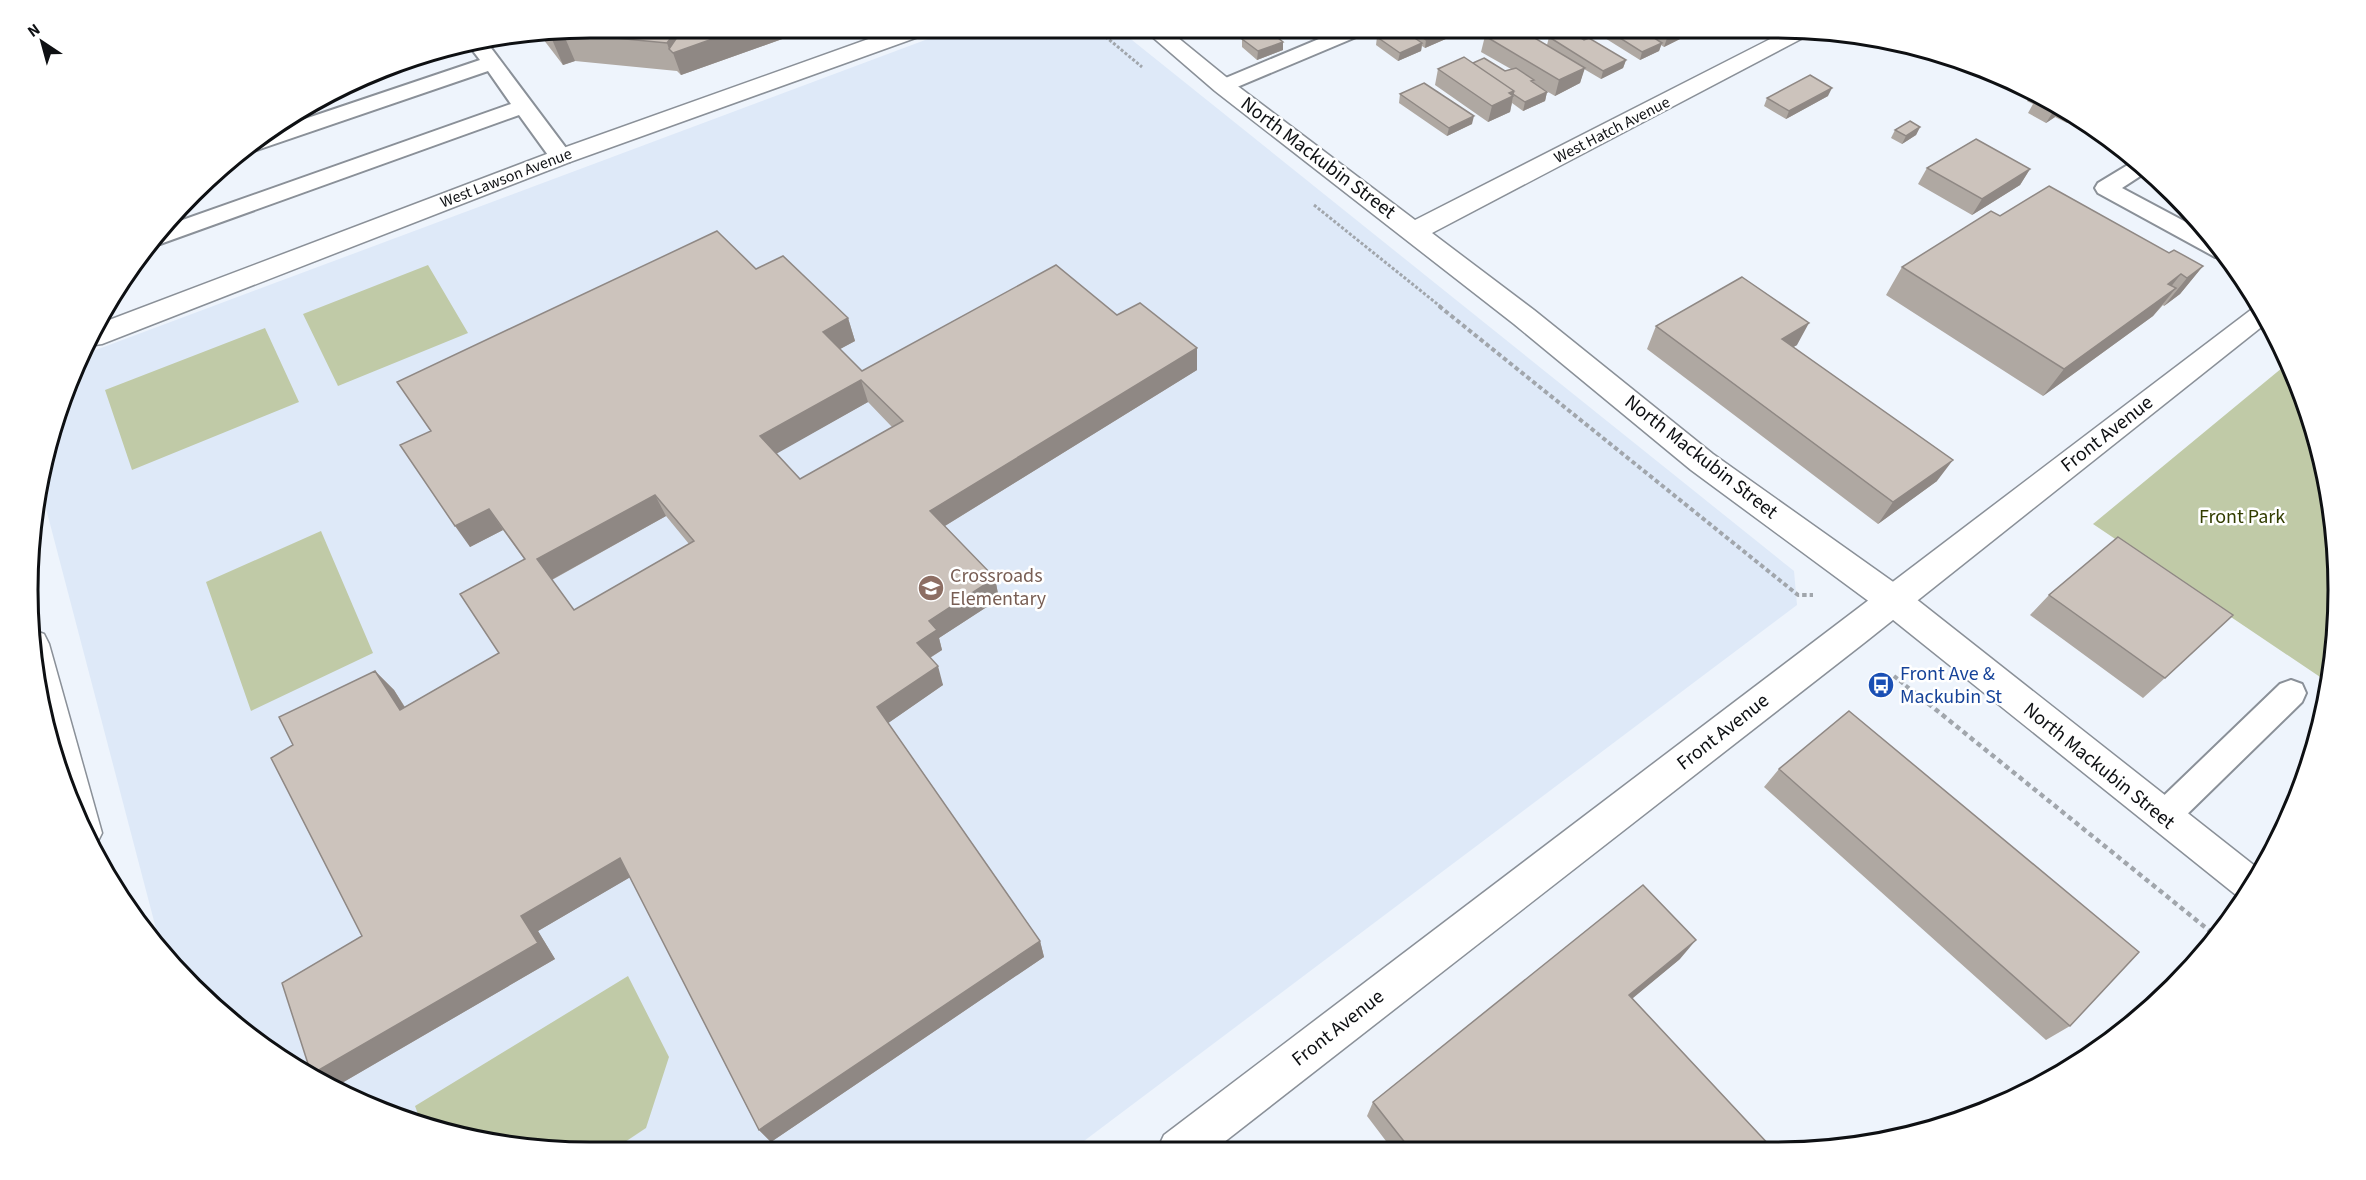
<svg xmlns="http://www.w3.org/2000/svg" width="2366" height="1180" font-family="'Source Sans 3',sans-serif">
	<rect width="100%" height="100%" fill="#eef4fc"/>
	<!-- built -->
	<path fill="#dee9f8" d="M960,27L1117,28L1794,571L1797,605L1072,1150L554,1152L445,1134L341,1095L192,988L160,944L38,478L85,354Z"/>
	<!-- green -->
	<path fill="#c0caa7" d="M428,265L468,333L338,386L303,314Z
		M265,328L299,402L132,470L105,390Z
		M2288,363L2309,409L2334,516L2338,626L2329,683L2093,524Z
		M321,531L373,653L251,711L206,582Z
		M628,976L669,1057L646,1128L610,1152H554L445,1134L422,1125L415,1106Z"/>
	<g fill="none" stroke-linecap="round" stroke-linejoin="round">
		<defs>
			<path id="service" d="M1345,28H1371L1368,32L1230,90H1216L1213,86L1216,82Z
				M488,44L569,152L572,157L569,162H553L519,115L160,244L148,245L160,228L511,104L488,71L251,152H238L247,144L272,130L480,60L470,47Z
				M2136,160L2148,171L2122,188L2212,236L2228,258L2215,257L2098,193L2095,188L2098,183Z
				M2291,680L2302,684L2306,693L2302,702L2174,827L2163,832L2152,827L2147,817L2152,807L2280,684Z"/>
			<path id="minor" d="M902,27H935L932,32L570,162L102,344L88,346L96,325L552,152Z
				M1142,28H1166L1231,81L1415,220L1792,28L1820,29L1432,233L1534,310L1713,454L1906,591L2260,870L2241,899L1882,611L1691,470L1514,324L1215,91Z
				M33,630L44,634L49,644L102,833L96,845L91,847L85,839L32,663Z"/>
			<path id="tertiary" d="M2260,303L2269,321L1864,643L1214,1150H1157L1164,1135Z"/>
		</defs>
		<!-- service casing -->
		<use href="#service" stroke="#8a9098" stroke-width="4"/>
		<!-- minor casing -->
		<use href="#minor" stroke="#8a9098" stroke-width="3"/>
		<!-- tertiary casing -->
		<use href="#tertiary" stroke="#8a9098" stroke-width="3"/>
		<!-- path-far2 -->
		<path stroke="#a1a6ac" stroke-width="3" stroke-dasharray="3 2" stroke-linecap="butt" d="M1094,27L1142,67
			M1314,205L1441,307"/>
		<!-- path-far1 -->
		<path stroke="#a1a6ac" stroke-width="4" stroke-dasharray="4.5 3" stroke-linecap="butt" d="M1439,306L1798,595H1813
			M1894,676L1916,694"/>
		<!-- path -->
		<path stroke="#a1a6ac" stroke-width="4.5" stroke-dasharray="5 4" stroke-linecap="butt" d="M1914,692L2216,936"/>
		<!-- service -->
		<use href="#service" fill="#fff" fill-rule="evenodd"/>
		<!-- minor -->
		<use href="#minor" fill="#fff" fill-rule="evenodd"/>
		<!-- tertiary -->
		<use href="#tertiary" fill="#fff" fill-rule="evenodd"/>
	</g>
	<!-- wall -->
	<path fill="#afa8a2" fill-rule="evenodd" d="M590,27H797L799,33L681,75L677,71L575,61L563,65L540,35Z
		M1280,28H1306L1289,35Z
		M1401,28H1446L1449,30L1448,38L1425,48L1422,46L1421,51L1398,61L1376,45L1377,37Z
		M1450,28H1470L1458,33Z
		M1592,28H1682L1685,29L1682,38L1664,47L1661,45L1659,51L1640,60L1592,30Z
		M1485,36L1547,45L1549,37L1584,40L1626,60L1623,68L1601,79L1584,69L1580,83L1555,96L1538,86L1547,92L1545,101L1523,111L1512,103L1510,112L1488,122L1435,85L1438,69L1473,63L1505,71L1511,69L1481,52Z
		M1242,39L1283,50L1257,60L1242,47Z
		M2033,90L2077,117L2067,123L2055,117L2046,123L2028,113L2033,104L2027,101Z
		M1400,94L1472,124L1447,136L1399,103Z
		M1828,96L1786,119L1764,106L1767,98Z
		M1920,127L1916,135L1902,144L1891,138L1895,130Z
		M1927,168L2030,169L2020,185L1972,215L1918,184Z
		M2000,216L2169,253L2203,266L2180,294L2164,306L2163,305L2153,316L2043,396L1886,295L1902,267Z
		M756,269L848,318L855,341L840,349L862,371L1117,315L1197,348V370L945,526L995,578L999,599L939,638L942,650L930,658L943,685L888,723L1040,941L1044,957L771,1142L759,1130L630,877L538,931L555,959L335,1087L318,1078L311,1073L362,936L293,745L375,671L394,690L405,707L499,653L524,559L503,530L470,547L431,431ZM868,402L892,427L800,479L776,453ZM666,516L689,544L574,610L552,580Z
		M1656,326L1797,345L1793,347L1937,481L1878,524L1647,349Z
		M2049,595L2165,678L2143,698L2030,615Z
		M1779,769L2070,1026L2046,1040L1764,787Z
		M1680,959L1632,998L1772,1148L1392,1149L1367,1116L1373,1102Z
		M2024,1087L2027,1090L1991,1110L1985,1112L1995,1102Z"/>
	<!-- shaded-wall -->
	<path fill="#8f8884" d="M679,27H797L799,33L681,75L673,53L669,49L667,43Z
		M1290,28H1306L1289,35Z
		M1459,28H1470L1458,33Z
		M1685,29L1682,38L1664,47L1667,38Z
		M1449,30L1448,38L1425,48L1426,40Z
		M563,33L575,61L563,65L551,37Z
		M1283,42V50L1257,60L1258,51Z
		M1422,43L1421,51L1398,61L1400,53Z
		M1662,43L1659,51L1640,60L1642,52Z
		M1626,60L1623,68L1601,79L1603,71Z
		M1585,68L1580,83L1555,96L1559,80Z
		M1832,88L1828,96L1786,119L1789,111Z
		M1514,91L1510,112L1488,122L1492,106L1509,93Z
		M1547,92L1545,101L1523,111L1525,102Z
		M2058,105L2061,107L2055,117L2046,123L2056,107Z
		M2073,115L2077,117L2067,123Z
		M1474,116L1472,124L1447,136L1449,128Z
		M1920,127L1916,135L1902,144L1906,136Z
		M2030,169L2020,185L1972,215L1982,199Z
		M2203,266L2180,294L2164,306L2187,278Z
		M2181,274L2161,299L2176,288L2153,316L2043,396L2064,369L2168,284Z
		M848,318L855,341L829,355L823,332Z
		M1809,323L1797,345L1770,361L1782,339Z
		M1197,348V370L935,532L930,511Z
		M861,380L868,402L769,458L760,436Z
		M1953,460L1937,481L1878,524L1893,502Z
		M655,495L666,516L551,580L537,559Z
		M489,509L503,530L470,547L455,526Z
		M995,578L999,599L939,638L942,650L923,662L917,643L929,621Z
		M938,666L943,685L884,726L877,707Z
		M375,671L394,690L418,729L400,710Z
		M620,858L634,875L538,931L555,959L335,1087L318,1078L312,1074L521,916Z
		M1696,940L1680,959L1615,1013L1629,995Z
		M1040,941L1044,957L771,1142L759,1130Z"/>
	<!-- building -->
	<path fill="#ccc3bc" stroke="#8f8884" stroke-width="1.5" fill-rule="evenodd" d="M590,27H679L667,43L563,33L551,37L548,34Z
		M684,27H746L673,53L669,49Z
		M1398,28H1400L1422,43L1400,53L1377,37Z
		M1409,28H1446L1449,30L1426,40Z
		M1501,28H1518L1585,68L1559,80L1485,36Z
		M1604,28H1682L1685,29L1667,38L1658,33L1651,36L1662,43L1642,52Z
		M1267,29L1283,42L1258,51L1242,39Z
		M1566,29L1584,40L1589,38L1626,60L1603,71L1549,37Z
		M1464,57L1514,91L1509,93L1513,96L1492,106L1438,69Z
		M1484,58L1505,71L1516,68L1534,80L1531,81L1547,92L1525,102L1513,94L1514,91L1473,63Z
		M1810,75L1832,88L1789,111L1767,98Z
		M1424,83L1474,116L1449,128L1400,94Z
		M2041,95L2058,105L2056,107L2037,97Z
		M1910,121L1920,127L1906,136L1895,130Z
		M1976,139L2030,169L1982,199L1927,168Z
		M2049,186L2169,253L2174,250L2203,266L2187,278L2181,274L2168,284L2176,288L2064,369L1902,267L1991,211L2000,216Z
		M717,231L756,269L783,256L848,318L823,332L862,371L1056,265L1117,315L1140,303L1197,348L930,511L995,578L929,621L937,630L917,643L938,666L877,707L1040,941L759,1130L620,858L521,916L538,943L312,1074L311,1073L282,983L362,936L271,758L293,745L279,717L375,671L400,710L499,653L460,594L525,559L489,509L455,526L400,445L431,431L397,382ZM861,380L903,421L800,479L760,436ZM655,495L694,541L574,610L537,559Z
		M1742,277L1809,323L1782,339L1953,460L1893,502L1656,326Z
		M2118,537L2233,615L2165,678L2049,595Z
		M1849,711L2139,952L2070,1026L1779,769Z
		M1643,885L1696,940L1629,995L1772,1148L1410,1149L1373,1102Z
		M2024,1087L2027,1090L2013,1098Z"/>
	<!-- icons -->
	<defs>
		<symbol id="school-disc" viewBox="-11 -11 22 22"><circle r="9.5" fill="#8d6e63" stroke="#fff"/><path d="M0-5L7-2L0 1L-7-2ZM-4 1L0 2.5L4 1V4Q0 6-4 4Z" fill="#fff"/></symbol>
		<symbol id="bus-disc" viewBox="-11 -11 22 22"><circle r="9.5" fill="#1a4fb4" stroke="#fff"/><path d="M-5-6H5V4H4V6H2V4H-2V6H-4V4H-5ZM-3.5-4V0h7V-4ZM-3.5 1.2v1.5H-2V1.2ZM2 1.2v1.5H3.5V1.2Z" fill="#fff"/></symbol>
	</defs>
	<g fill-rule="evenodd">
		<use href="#school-disc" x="916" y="573" width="30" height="30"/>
		<use href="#bus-disc" x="1866" y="670" width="30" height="30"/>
	</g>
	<g text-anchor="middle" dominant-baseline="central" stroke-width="5" stroke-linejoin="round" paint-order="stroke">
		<!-- far-street labels -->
		<g font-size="16" fill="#0e1013" stroke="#fff">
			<text transform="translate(1612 130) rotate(-27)">West Hatch Avenue</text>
			<text transform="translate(506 178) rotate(-21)">West Lawson Avenue</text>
		</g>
		<!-- street labels -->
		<g font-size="20" fill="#0e1013" stroke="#fff">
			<text transform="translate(1318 158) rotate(37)">North Mackubin Street</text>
			<text transform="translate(2107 434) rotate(-38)">Front Avenue</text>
			<text transform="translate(1701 457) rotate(38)">North Mackubin Street</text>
			<text transform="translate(1723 732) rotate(-38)">Front Avenue</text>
			<text transform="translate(2099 766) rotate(39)">North Mackubin Street</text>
			<text transform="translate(1338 1028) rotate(-38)">Front Avenue</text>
		</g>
		<!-- park labels -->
		<g font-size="20" fill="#323d00" stroke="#fff">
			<text x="2242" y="517">Front Park</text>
		</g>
		<!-- education labels -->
		<g font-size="20" fill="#785e54" stroke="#fff" text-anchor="start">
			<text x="950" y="576">Crossroads<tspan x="950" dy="23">Elementary</tspan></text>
		</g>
		<!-- transit labels -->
		<g font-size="20" fill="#164399" stroke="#fff" text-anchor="start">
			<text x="1900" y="674">Front Ave &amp;<tspan x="1900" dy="23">Mackubin St</tspan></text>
		</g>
	</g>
	<!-- crop -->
	<path d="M0 0H2366V1180H0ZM590 38H1776A552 552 0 0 1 2328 590V590A552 552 0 0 1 1776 1142H590A552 552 0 0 1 38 590V590A552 552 0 0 1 590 38Z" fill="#fff" fill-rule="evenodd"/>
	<path fill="none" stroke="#0e1013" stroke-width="3" d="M590 38H1776A552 552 0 0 1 2328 590V590A552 552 0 0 1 1776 1142H590A552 552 0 0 1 38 590V590A552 552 0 0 1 590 38Z"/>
	<!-- north arrow -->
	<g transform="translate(42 42) rotate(324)" stroke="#ffffff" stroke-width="4.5" paint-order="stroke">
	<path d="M0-4.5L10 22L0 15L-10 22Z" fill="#0e1013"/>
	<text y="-9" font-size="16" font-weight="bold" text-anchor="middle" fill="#0e1013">N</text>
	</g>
</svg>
